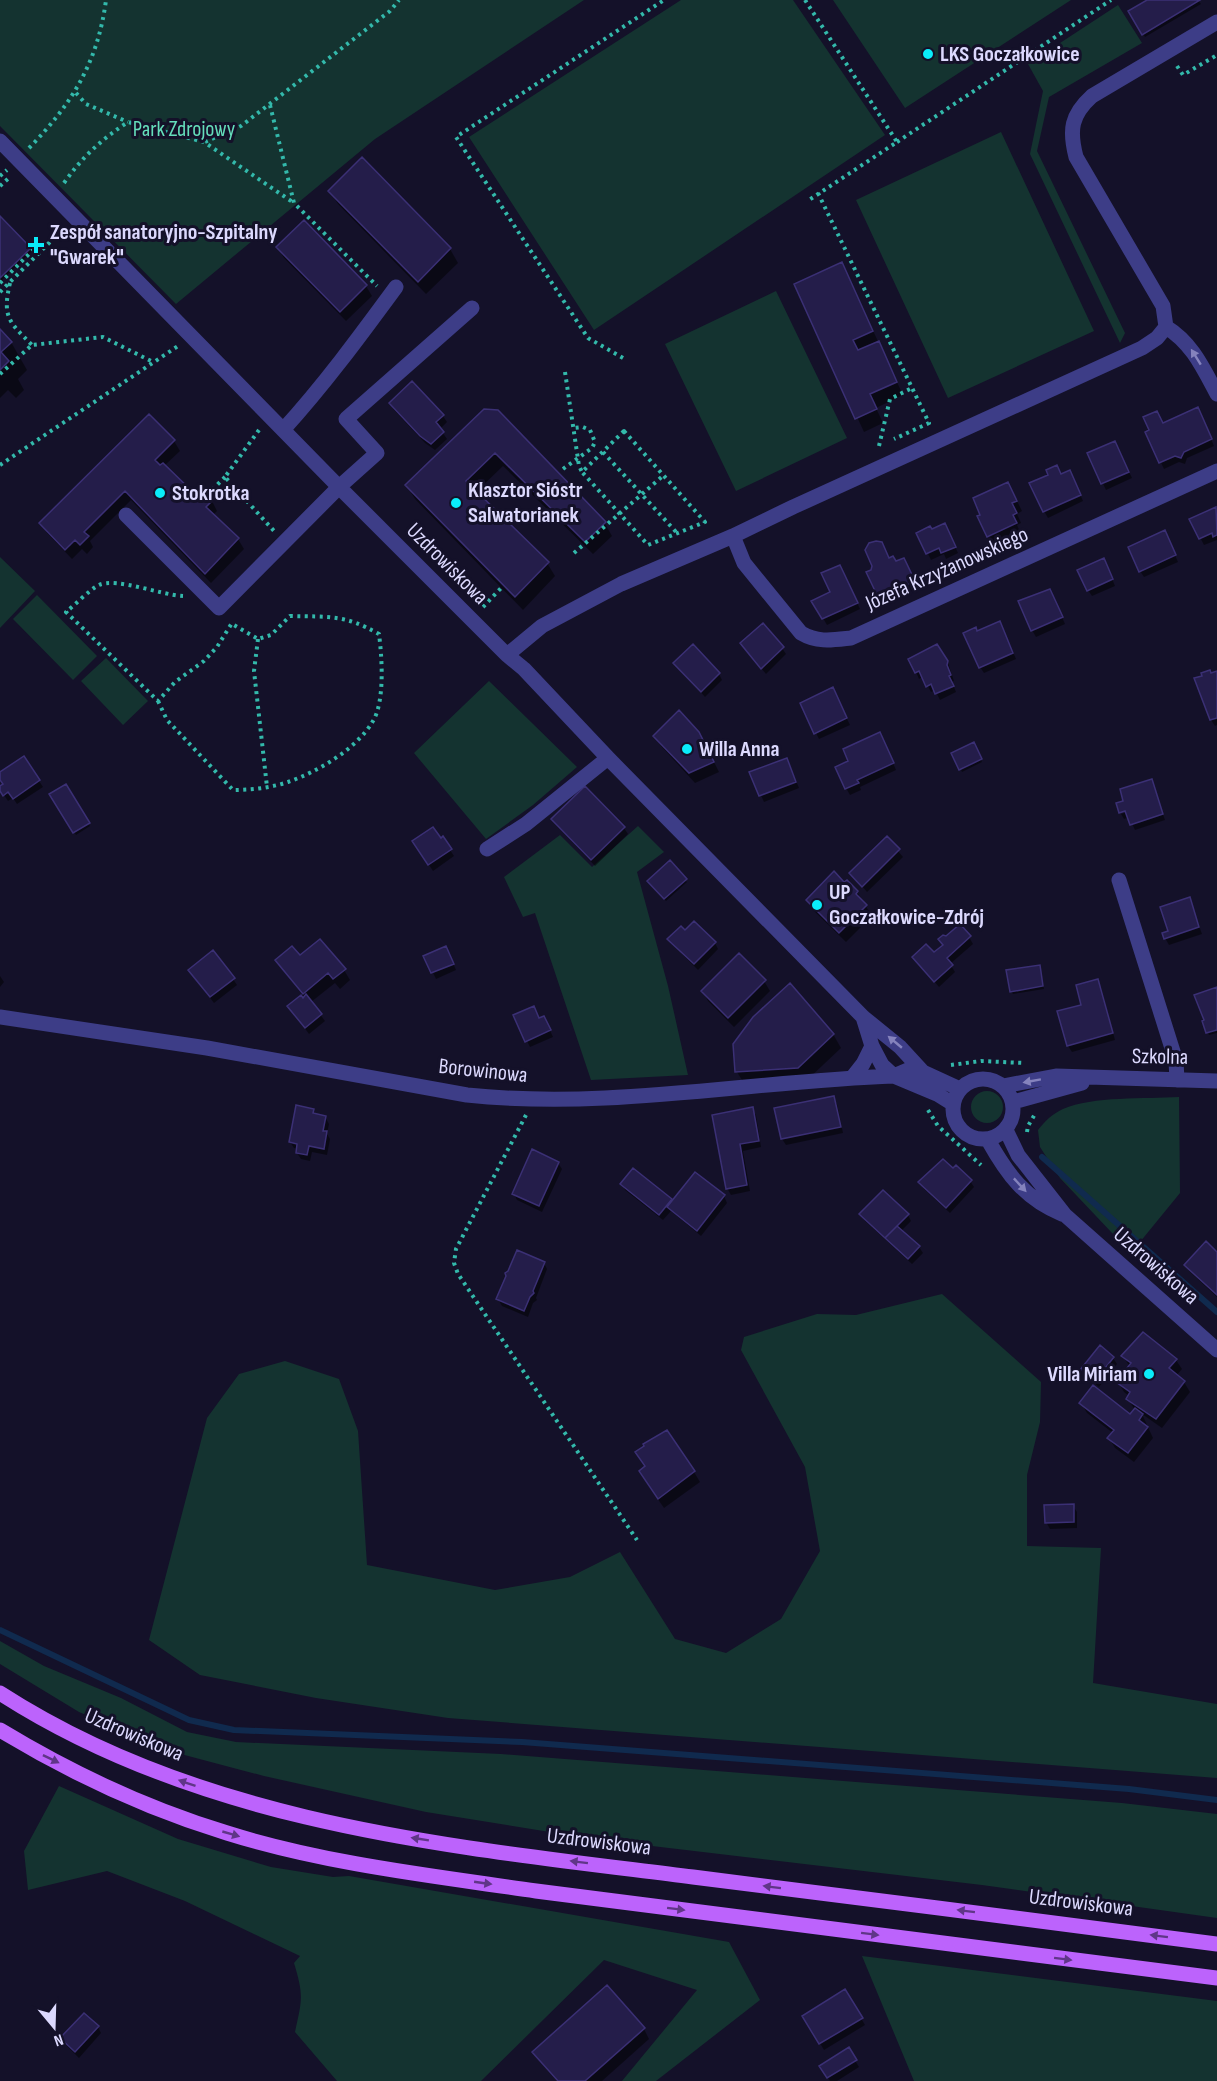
<svg xmlns="http://www.w3.org/2000/svg" width="1217" height="2081" font-family="'Sofia Sans Condensed',sans-serif">
	<rect width="100%" height="100%" fill="#141129"/>
	<!-- green -->
	<path fill="#143330" d="M0,0H584L375,139L176,304L0,126Z
		M681,0H793L885,135L594,330L469,137Z
		M833,0H1071L905,108Z
		M1118,5L1142,43L1049,97L1037,151L1125,333L1120,343L1030,154L1043,91L1028,64Z
		M1001,132L1094,331L948,398L856,200Z
		M776,291L847,438L736,491L665,344Z
		M0,557L35,591L0,628Z
		M37,595L97,656L73,680L13,619Z
		M106,658L148,701L123,725L81,681Z
		M489,681L577,767L533,805L486,839L414,753Z
		M638,826L664,852L637,872L668,986L688,1075L591,1080L535,913L523,917L504,877L560,835L592,867Z
		M971 1107a16 16 0 1 1 32 0a16 16 0 1 1-32 0Z
		M1179,1097L1180,1193L1131,1253L1060,1178L1040,1147L1038,1130C1045,1121 1052,1114 1063,1109C1093,1096 1145,1099 1179,1097Z
		M942,1294L1041,1382L1040,1422L1027,1475V1546L1101,1548L1093,1683L1217,1704V1778L448,1718L316,1698L200,1675L149,1640L207,1418L239,1374L285,1361L339,1379L358,1431L367,1565L495,1590L570,1577L620,1552L675,1639L726,1653L781,1619L820,1551L805,1467L741,1350L744,1337L817,1314L856,1315Z
		M0,1641L44,1666L121,1698L187,1732L236,1742L501,1754L1122,1803L1217,1814V1918L982,1885L593,1839L426,1812L264,1776L177,1753L79,1712L0,1664Z
		M59,1786L178,1839L271,1867L333,1877L349,1876L729,1942L760,2000L656,2081H622L697,1990L604,1960L481,2081H337L295,2032C302,2000 304,1996 294,1963L300,1956L185,1901L107,1871L28,1890L24,1851Z
		M862,1956L1217,2001V2081H914Z"/>
	<!-- shadow -->
	<path fill="#0007" d="M1150,0H1198L1201,4L1145,37L1130,12Z
		M362,160L450,249L458,263L426,294L338,204L330,191Z
		M0,218L31,252L0,282Z
		M304,223L366,286L372,296L346,321L284,258L278,248Z
		M842,264L903,395L876,408L883,423L864,432L796,285Z
		M0,331L11,342L27,370L18,379L24,390L16,398L8,390L0,398Z
		M412,384L443,416L447,422L440,429L447,439L435,450L425,443L394,410L390,404Z
		M485,410L604,522L612,536L593,554L503,466L475,493L547,563L555,576L523,610L415,499L407,486Z
		M1201,416L1214,446L1187,458L1185,464L1179,462L1164,469L1147,433L1163,425Z
		M174,441L180,451L164,466L195,496L212,501L217,511L213,515L238,539L244,549L211,583L131,500L90,541L93,547L87,554L82,549L72,559L47,533L41,523Z
		M1118,449L1132,478L1106,490L1089,454Z
		M1061,475L1073,478L1083,501L1048,518L1044,511Z
		M1013,493L1022,511L1017,514L1021,523L1017,525L1021,534L994,547L979,517Z
		M1215,509L1217,512V540L1204,545L1191,520Z
		M931,531H948L958,553L946,559L944,554L931,560L918,533Z
		M1168,539L1178,562L1144,577L1140,571Z
		M889,560L907,566L917,588L906,593L905,590L896,594V599L893,601L889,597L882,601L868,573Z
		M1107,566L1115,586L1092,596L1088,590Z
		M843,573L860,609L827,625L813,601L832,593Z
		M1053,597L1065,624L1036,637L1032,630Z
		M1003,629L1016,659L984,673L980,667L977,633Z
		M782,648L786,654L766,674L746,650Z
		M944,656L948,663L954,681L952,682L956,692L940,700L935,690L931,692L923,677L919,679L916,672Z
		M675,663L719,674L722,680L705,697Z
		M1217,673V725L1215,726L1211,720Z
		M836,696L850,725L819,739L816,733Z
		M655,736L705,744L719,772L695,783L661,746Z
		M883,740L896,770L860,787L861,790L850,795L846,788Z
		M973,744L982,762L962,772L953,753Z
		M24,758L43,787L17,804L13,798L8,801L0,789L4,785L0,778V774Z
		M790,766L799,788L764,802L751,773Z
		M1151,781L1165,820L1135,830L1129,817L1124,819L1121,814L1133,810L1125,802Z
		M66,786L90,826L76,835L51,795Z
		M553,819L624,828L628,834L595,866L556,825Z
		M887,838L903,857L867,892L851,873Z
		M418,848L450,850L454,856L433,871Z
		M685,880L687,882L666,901L650,884Z
		M844,884L857,892L872,916L846,942L813,910L807,900Z
		M1189,899L1202,934L1169,945L1165,938Z
		M685,932L715,943L718,949L698,970L673,945L669,939Z
		M969,937L973,944L950,964L955,972L939,987L914,957L934,954L943,946L940,940Z
		M449,954L456,970L436,979L425,956Z
		M300,957L344,970L350,980L340,989L335,983L311,1002L325,1021L309,1034L289,1007L305,998L283,970L277,960Z
		M1040,969L1044,989L1013,994L1011,991Z
		M0,976L4,982L0,987Z
		M194,977L233,979L237,985L214,1003Z
		M764,981L770,991L734,1027L708,1001L703,991Z
		M1097,981L1101,987L1115,1040L1072,1052L1068,1046L1059,1012L1083,1006Z
		M1217,989V1033L1209,1035L1204,1022L1206,1021L1196,996Z
		M539,1019L547,1024L553,1037L530,1047L527,1041Z
		M833,1034L841,1048L806,1081L745,1085L737,1072Z
		M833,1098L837,1104L843,1133L786,1145L782,1139L776,1110Z
		M752,1109L756,1115L761,1147L743,1151L750,1191L731,1195L727,1188L714,1116Z
		M313,1110L316,1115L325,1117L329,1124L327,1134L330,1139L327,1155L312,1152L310,1161L301,1159L297,1153L298,1149L294,1148L290,1142Z
		M558,1163L562,1169L542,1212L517,1200L514,1194Z
		M633,1170L673,1203L724,1196L727,1203L701,1236L671,1211L663,1220L625,1190L622,1184Z
		M970,1181L974,1187L950,1213L924,1189L920,1183Z
		M861,1214L908,1215L911,1221L901,1231L919,1247L923,1253L912,1264L865,1221Z
		M1217,1254V1297L1189,1271L1186,1265Z
		M544,1263L547,1269L536,1298L537,1300L533,1303L528,1317L502,1306L498,1299Z
		M1123,1356L1176,1360L1182,1369L1176,1376L1184,1382L1190,1392L1162,1428L1142,1414L1153,1438L1134,1462L1115,1448L1109,1438L1113,1433L1087,1413L1081,1403L1131,1416L1135,1410L1128,1399L1129,1396L1124,1392L1118,1382L1130,1367Z
		M1113,1358L1117,1364L1099,1387L1085,1376L1082,1370Z
		M646,1467L694,1472L700,1482L664,1508L646,1482Z
		M1073,1506L1077,1512V1528L1050,1529L1046,1522Z
		M845,1991L865,2025L824,2050L804,2016Z
		M98,2027L101,2033L79,2058L66,2045L62,2039Z
		M644,2029L649,2039L602,2081H557L540,2062L534,2052Z
		M848,2049L859,2067L837,2081H830L821,2066Z"/>
	<g fill="none" stroke-linecap="round" stroke-linejoin="round">
		<!-- stream -->
		<path stroke="#102a4e" stroke-width="6" d="M1042,1157L1217,1312
			M0,1630L189,1720L234,1730L522,1742L1129,1789L1217,1800"/>
	</g>
	<!-- building -->
	<path fill="#241d4a" stroke="#3b3075" stroke-width="1.5" d="M1147,0H1200L1142,35L1128,11Z
		M362,157L451,248L418,282L328,191Z
		M0,216L31,248L0,278Z
		M304,220L367,285L340,312L276,247Z
		M842,262L873,331L853,340L858,350L879,341L897,382L870,394L877,409L855,419L794,284Z
		M0,329L12,342L1,352L9,361L0,370Z
		M412,381L444,415L436,422L444,432L431,444L420,436L389,403Z
		M1198,407L1212,439L1184,452L1181,458L1175,456L1159,463L1145,432L1149,430L1143,417L1157,411L1163,423Z
		M484,409L498,410L606,522L585,542L495,453L466,481L549,562L515,597L405,485Z
		M149,414L175,440L155,460L160,465L163,463L195,494L201,488L213,500L206,507L239,538L205,574L125,491L84,532L89,536L80,545L75,540L65,550L39,523Z
		M1115,441L1129,472L1101,484L1087,453Z
		M1057,465L1061,474L1070,470L1081,495L1043,512L1029,483L1048,475L1046,470Z
		M1008,482L1017,501L1012,503L1017,513L1013,515L1017,523L987,537L977,516L980,515L973,498Z
		M1216,507L1217,535L1213,537L1212,533L1199,539L1189,519Z
		M945,523L956,547L941,553L939,548L926,554L916,533L930,526L932,529Z
		M1165,530L1176,555L1139,572L1128,547Z
		M876,541L882,542L889,558L893,556L896,561L904,558L915,581L902,587L900,584L893,587V593L888,595L885,591L877,595L866,572L871,570L872,566L865,550L869,543Z
		M1104,558L1113,579L1087,591L1077,570Z
		M840,565L858,603L822,619L811,601L830,592L821,573Z
		M1050,589L1063,617L1031,631L1018,601Z
		M1000,621L1013,653L979,668L963,633L976,627L977,631Z
		M763,623L784,647L761,669L740,643Z
		M693,644L720,673L701,692L673,663Z
		M937,644L948,661L947,665L951,675L949,676L954,686L935,694L931,684L926,687L919,671L915,673L908,659Z
		M1210,670L1211,673L1217,671V718L1210,720L1194,678L1202,676L1201,673Z
		M833,687L847,718L814,734L800,703Z
		M679,710L699,732L714,762L689,773L653,736Z
		M880,732L894,763L857,780L859,783L845,789L835,767L848,761L843,749Z
		M974,742L982,759L959,770L951,753Z
		M24,756L40,780L13,799L8,792L3,796L0,791V786L3,784L0,780V772Z
		M787,758L796,782L759,796L749,772Z
		M1152,779L1163,814L1130,825L1125,811L1119,813L1116,803L1123,801L1120,789Z
		M66,784L90,823L73,833L49,794Z
		M585,786L625,827L591,860L551,819Z
		M433,827L441,838L443,836L452,849L428,865L412,841Z
		M887,836L900,849L862,887L849,873Z
		M670,860L687,879L664,899L647,881Z
		M834,871L844,882L847,880L858,891L856,894L867,905L839,933L806,900Z
		M1190,897L1199,927L1164,939L1162,933L1168,931L1160,907Z
		M694,921L716,942L694,964L667,939L681,926L685,930Z
		M960,924L971,936L947,958L953,965L934,982L912,957L926,944L934,952L943,945L938,939L943,935L946,936Z
		M320,939L346,969L333,979L328,973L303,994L275,960L292,946L300,955Z
		M446,946L454,964L431,973L423,956Z
		M213,950L235,978L210,997L188,970Z
		M739,953L766,980L728,1018L701,991Z
		M1040,965L1043,986L1010,992L1006,970Z
		M1098,979L1113,1033L1067,1046L1057,1011L1081,1005L1076,985Z
		M790,983L834,1034L798,1068L735,1072L733,1044L753,1017Z
		M1217,987V1030L1206,1033L1202,1021L1204,1020L1194,995Z
		M306,994L322,1014L305,1028L287,1006L301,995L303,998Z
		M534,1006L539,1018L544,1016L551,1030L525,1042L513,1015Z
		M834,1096L841,1127L781,1139L774,1108Z
		M296,1105L314,1109L313,1113L326,1116L323,1131H327L324,1149L309,1146L307,1155L296,1153L297,1144L289,1142Z
		M753,1107L759,1141L740,1144L747,1185L726,1189L712,1115Z
		M532,1149L559,1162L539,1206L512,1194Z
		M943,1159L953,1168L956,1165L972,1180L946,1208L918,1182Z
		M633,1168L672,1199L659,1215L620,1184Z
		M695,1172L725,1195L697,1231L667,1207Z
		M883,1190L909,1214L885,1238L859,1214Z
		M897,1226L920,1246L908,1259L885,1238Z
		M1206,1241L1217,1252V1295L1184,1265Z
		M517,1250L545,1262L533,1291L534,1293L530,1297L524,1311L496,1299L506,1276L505,1273L508,1271Z
		M1143,1332L1177,1359L1169,1368L1185,1381L1156,1419L1126,1399L1130,1392L1116,1382L1131,1363L1121,1356Z
		M1100,1345L1114,1357L1094,1382L1080,1370Z
		M1093,1385L1130,1414L1135,1408L1143,1414L1139,1420L1148,1427L1128,1453L1107,1438L1114,1430L1079,1403Z
		M667,1430L695,1471L658,1499L639,1471L645,1466L635,1452L644,1446L643,1444Z
		M1074,1504V1522L1045,1523L1044,1505Z
		M607,1985L645,2028L585,2081H558L532,2052Z
		M845,1989L863,2018L819,2044L802,2016Z
		M84,2013L99,2026L75,2052L60,2038Z
		M849,2047L857,2060L827,2078L819,2066Z"/>
	<g fill="none" stroke-linecap="round" stroke-linejoin="round">
		<!-- path -->
		<path stroke="#33b9ab" stroke-width="4" stroke-dasharray="3 4.5" stroke-linecap="butt" d="M805,0L897,142L809,200
			M1177,66L1183,75L1217,55
			M76,93L86,104L128,122
			M270,105L294,203L377,286
			M205,142L241,126L390,11L399,0
			M897,142L1111,0
			M29,148C72,104 98,62 106,0
			M0,176L7,170
			M64,183C82,157 102,139 128,122L204,142L294,203
			M0,186L11,176
			M818,193L929,423L894,439
			M0,283L39,244L45,247
			M10,283C2,317 9,322 32,345
			M0,292L63,229
			M623,358L588,338L456,137L664,0
			M565,372L579,466L582,472
			M0,374L32,345L103,337L153,362
			M259,430L225,477L274,531
			M624,431L705,522L648,545L582,472Z
			M879,446L890,399L912,388
			M603,452L677,533
			M0,465L178,346
			M563,469L592,448L595,442L590,430L583,427L573,428
			M207,495L225,477
			M574,553L664,475
			M183,596C161,595 116,577 99,585C89,590 75,605 66,612L158,701L175,682L204,661L217,647L232,623
			M483,607L503,586
			M258,639L254,671L267,787
			M158,701L167,720L233,790C251,790 270,788 288,782C317,772 357,749 373,721C385,701 382,657 379,634C344,614 328,617 290,616L271,635L258,639L232,624
			M951,1065L981,1061L1024,1063
			M928,1110L938,1126L981,1165
			M526,1115L456,1249L454,1263L458,1274L637,1540
			M1027,1132L1028,1126L1035,1114"/>
		<!-- minor -->
		<path stroke="#3d3d87" stroke-width="15" d="M0,141L339,487L507,655L524,669L608,758L863,1017L900,1047L923,1072
			M1166,327L1163,306L1076,157C1069,130 1071,115 1092,96L1217,22
			M1166,327C1192,343 1203,368 1217,394
			M283,430C324,385 360,336 396,287
			M126,515L219,608L339,487L377,453L346,419L472,308
			M733,536L744,563L801,633C818,643 833,640 851,638L1217,471
			M507,655L542,626L621,584L733,536L793,507L1142,348L1157,338L1166,327
			M487,849L526,824L608,758
			M1119,880L1176,1061L1177,1080
			M0,1017L207,1048L467,1095C610,1110 751,1081 894,1076L908,1070L923,1072L960,1089
			M863,1017L872,1046L882,1065L894,1076L937,1094L953,1104
			M852,1078L863,1064L872,1046
			M953 1109a30 30 0 1 1 60 0a30 30 0 1 1-60 0Z
			M1003,1086L1056,1076L1217,1081
			M1013,1102L1082,1083
			M1006,1130L1018,1155L1065,1215L1217,1350
			M988,1140C1007,1174 1025,1199 1062,1214"/>
		<!-- major -->
		<path stroke="#bc63fc" stroke-width="15" d="M0,1693C206,1826 456,1847 693,1877C868,1899 1042,1921 1217,1944
			M0,1730C71,1773 148,1809 227,1833C326,1864 434,1876 536,1891L1217,1978"/>
	</g>
	<!-- one-way arrows -->
	<defs><path id="oneway-solid" d="M-6-.8H1V-3.2L6.5 0L1 3.2V.8H-6Z" transform="scale(1.5)"/></defs>
	<g fill="#8583bd">
		<use href="#oneway-solid" transform="translate(1196 357) rotate(-122)"/>
		<use href="#oneway-solid" transform="translate(895 1042) rotate(-140)"/>
		<use href="#oneway-solid" transform="translate(1032 1081) rotate(170)"/>
		<use href="#oneway-solid" transform="translate(1020 1185) rotate(47)"/>
	</g>
	<g fill="#603688">
		<use href="#oneway-solid" transform="translate(51 1759) rotate(26)"/>
		<use href="#oneway-solid" transform="translate(187 1783) rotate(-161)"/>
		<use href="#oneway-solid" transform="translate(231 1834) rotate(16)"/>
		<use href="#oneway-solid" transform="translate(420 1839) rotate(-171)"/>
		<use href="#oneway-solid" transform="translate(579 1862) rotate(-173)"/>
		<use href="#oneway-solid" transform="translate(483 1883) rotate(8)"/>
		<use href="#oneway-solid" transform="translate(772 1887) rotate(-173)"/>
		<use href="#oneway-solid" transform="translate(676 1909) rotate(7)"/>
		<use href="#oneway-solid" transform="translate(966 1911) rotate(-173)"/>
		<use href="#oneway-solid" transform="translate(870 1934) rotate(7)"/>
		<use href="#oneway-solid" transform="translate(1159 1936) rotate(-173)"/>
		<use href="#oneway-solid" transform="translate(1063 1959) rotate(7)"/>
	</g>
	<!-- markers -->
	<g fill="#0aecfa" stroke="#141129" stroke-width="2">
		<circle cx="928" cy="54" r="6"/>
		<path d="M33 236h6v6h6v6h-6v6h-6v-6h-6v-6h6z"/>
		<circle cx="160" cy="493" r="6"/>
		<circle cx="456" cy="503" r="6"/>
		<circle cx="687" cy="749" r="6"/>
		<circle cx="817" cy="905" r="6"/>
		<circle cx="1149" cy="1374" r="6"/>
	</g>
	<g text-anchor="middle" dominant-baseline="central" stroke-width="6" stroke-linejoin="round" paint-order="stroke">
		<!-- poi labels -->
		<g font-size="22" font-weight="bold" fill="#dcd9fe" stroke="#141129" text-anchor="start">
			<text x="940" y="54">LKS Goczałkowice</text>
			<text x="50" y="232">Zespół sanatoryjno-Szpitalny<tspan x="50" dy="25">"Gwarek"</tspan></text>
			<text x="468" y="490">Klasztor Sióstr<tspan x="468" dy="25">Salwatorianek</tspan></text>
			<text x="172" y="493">Stokrotka</text>
			<text x="699" y="749">Willa Anna</text>
			<text x="829" y="892">UP<tspan x="829" dy="25">Goczałkowice-Zdrój</tspan></text>
			<text x="1137" y="1374" text-anchor="end">Villa Miriam</text>
		</g>
		<!-- park labels -->
		<g font-size="22" fill="#65debb" stroke="#141129">
			<text x="184" y="129">Park Zdrojowy</text>
		</g>
		<!-- street labels -->
		<g font-size="22" fill="#dcd9fe" stroke="#141129">
			<text transform="translate(447 564) rotate(45)">Uzdrowiskowa</text>
			<text transform="translate(947 569) rotate(-24)">Józefa Krzyżanowskiego</text>
			<text transform="translate(1160 1057) rotate(1)">Szkolna</text>
			<text transform="translate(483 1071) rotate(6)">Borowinowa</text>
			<text transform="translate(1156 1266) rotate(41)">Uzdrowiskowa</text>
			<text transform="translate(134 1735) rotate(23)">Uzdrowiskowa</text>
			<text transform="translate(599 1842) rotate(7)">Uzdrowiskowa</text>
			<text transform="translate(1081 1903) rotate(7)">Uzdrowiskowa</text>
		</g>
	</g>
	<!-- north arrow -->
	<g transform="translate(54 2027) rotate(161)" stroke="#141129" stroke-width="4.5" paint-order="stroke">
	<path d="M0-4.5L10 22L0 15L-10 22Z" fill="#dcd9fe"/>
	<text y="-9" font-size="16" font-weight="bold" text-anchor="middle" fill="#dcd9fe">N</text>
	</g>
</svg>
